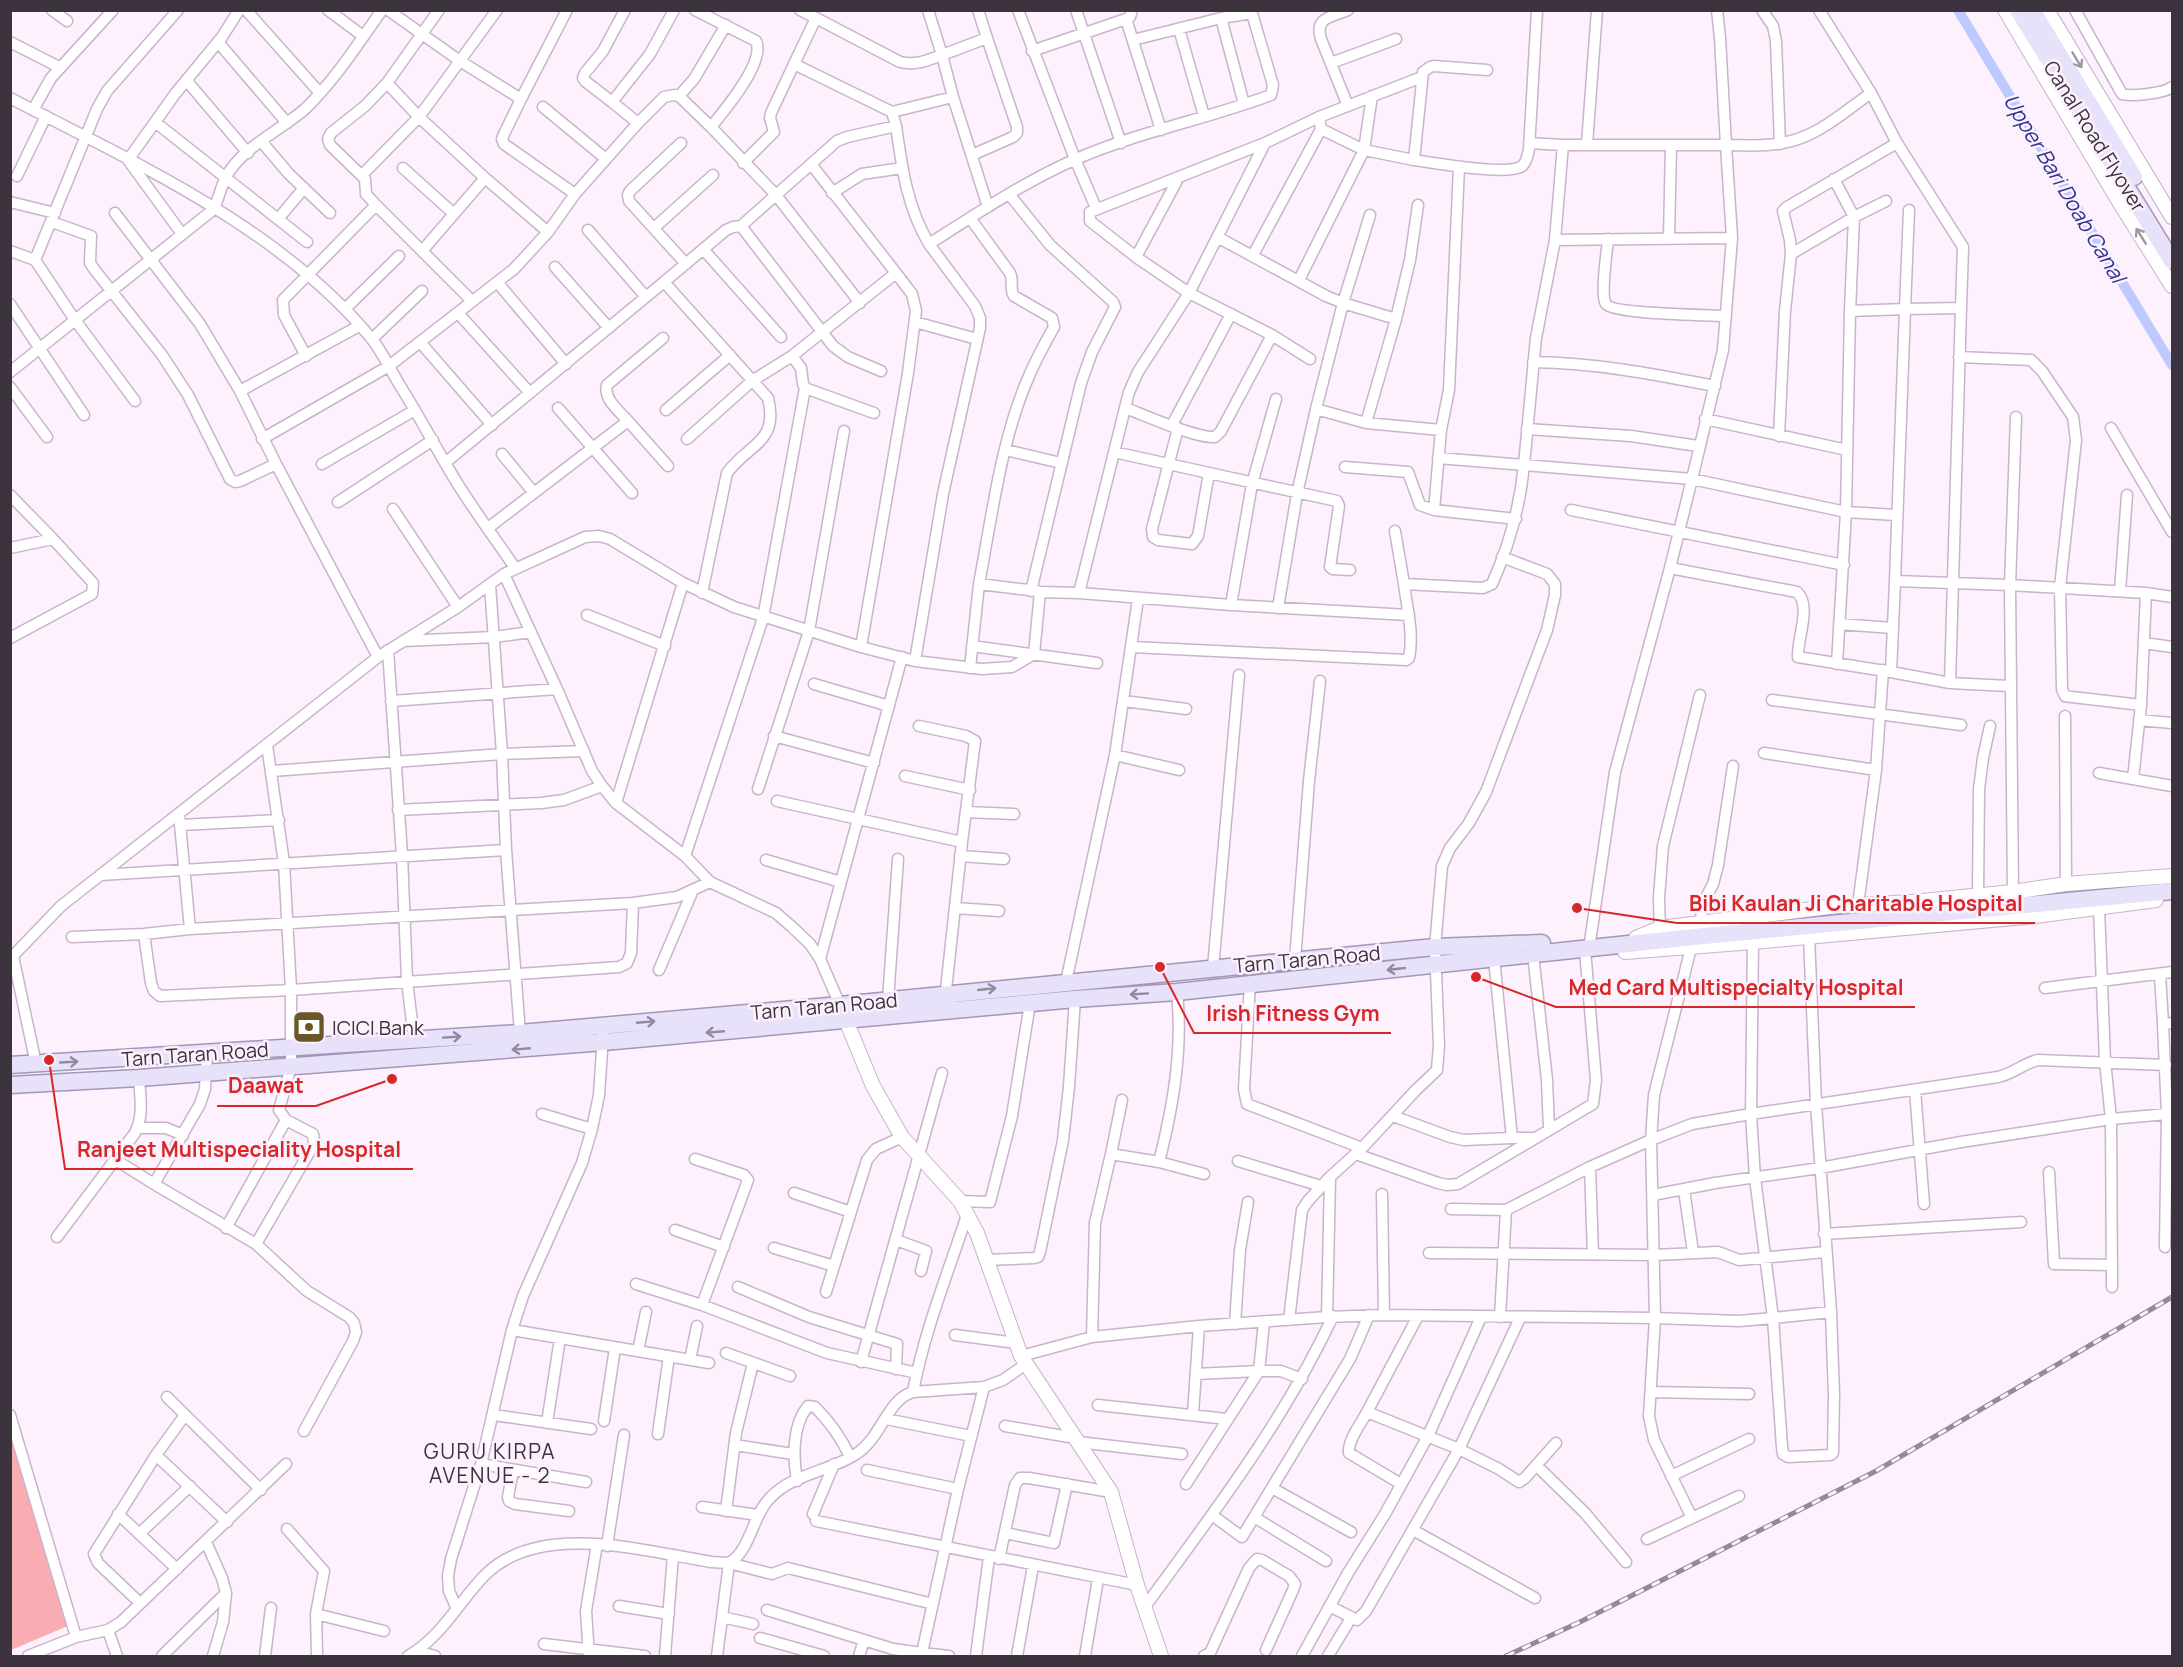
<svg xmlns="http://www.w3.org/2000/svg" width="2183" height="1667" font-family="Manrope,sans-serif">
	<rect width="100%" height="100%" fill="#fcf1fd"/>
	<!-- green -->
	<path fill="#f9adb3" d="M10,1420L75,1623L11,1650H10Z"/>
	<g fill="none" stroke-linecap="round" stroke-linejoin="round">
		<!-- canal -->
		<path stroke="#becafe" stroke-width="10" d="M1958,10L2172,365"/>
		<defs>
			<path id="minor" d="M52,10L67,21
				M246,10L319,92
				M328,10L363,36
				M388,10L460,61L521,99L567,10
				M800,10L816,18L794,64L892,112L896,126
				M928,10L942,55L987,38L978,10
				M1018,10L1075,159L1096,208
				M1076,10L1121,143
				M1348,10C1332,17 1314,17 1321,39L1348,106
				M1762,10L1773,26L1776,41L1780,144
				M1819,10L1871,93
				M2075,10L2122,94C2132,97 2165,93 2172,87
				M816,18L900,62C916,66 928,60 942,55L953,97L988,207
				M1221,18L1244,104
				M1126,19L1161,130
				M1179,29L1204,116
				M1133,40L1221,18L1252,13
				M10,42L59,67
				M218,42L287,123
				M1032,51L1126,19L1130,17L1132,10
				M1331,63L1396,39
				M186,80L248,153
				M679,96L711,127
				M10,98C135,163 279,227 371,338C382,351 390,369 399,384C416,411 431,439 447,466C467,502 493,535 515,568
				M521,99L504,134L502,139L504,144L575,194
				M612,102L585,81L583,78L585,73L603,51L625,10
				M543,107L606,159
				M33,110L51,78L113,10
				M892,112L953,97
				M155,122L307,242
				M638,123L612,102L650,54L674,10
				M1321,129L1364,150L1414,160L1423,72L1430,67L1434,66L1487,70
				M261,141L289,174L330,213
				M681,143L630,191L628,195L629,201L686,264
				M1529,143L1563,145
				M1587,144L1597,10
				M972,155L1013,137L1017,133V127L987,38
				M1414,160C1433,163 1509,176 1522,166C1527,162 1528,154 1529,149L1537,10
				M743,163L774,132L770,118L771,113L794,64
				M811,164L837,141L847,137L896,126C902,168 907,207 929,244
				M1459,167L1449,390L1441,430L1434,510L1516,519
				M403,168L454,214
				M362,175L419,117L497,10
				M17,176L46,116
				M485,178L548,232
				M832,193L862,174L902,168
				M1009,194L1050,245L1113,302L1115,307L1092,352L1081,383L1031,591
				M10,202L55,213
				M376,205L366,194L365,179L330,145L328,139L331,133L365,106L387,83
				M115,213L200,324L240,391L276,464
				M970,218L1010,273C1014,281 1009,289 1014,296L1052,318L1054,327C1045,343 1036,359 1029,376C1001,439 992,516 979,584
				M278,219L304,188
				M52,222L91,236L90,263L94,269L162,355L188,395L230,479L235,482L240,481L276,464L378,657
				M741,226L833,346L848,357L881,371
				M654,228L713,175
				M588,230L646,297
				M182,234L128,160L175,94L222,37L239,10
				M1219,238L1326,296L1343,303L1316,409L1297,494L1278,608
				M1669,238L1671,145
				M1608,239C1607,252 1600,295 1606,304C1613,314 1709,315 1726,316
				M1555,240L1563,145H1726L1720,38L1717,10
				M703,249L781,337
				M10,251L35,260L75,320L135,401
				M422,251L472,301
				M1791,254L1854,217L1834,179
				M1253,255L1321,129L1320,123
				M1136,257L1179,177
				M35,260L97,109L107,91L178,10
				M555,267L609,328
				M1299,280L1364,150L1372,96
				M497,282L566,364
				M664,282L726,230L733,227L741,226L776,195L711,127C724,111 766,62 756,41L695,10
				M10,304L84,415
				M345,309L399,256
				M1850,311L1854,217L1886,201
				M458,313L530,393
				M1396,319L1410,260L1418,205
				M915,322L977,339
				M1272,335L1310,359
				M372,339L422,291
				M420,342L492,425
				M306,356L284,315L283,300L376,205L422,251L485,178L419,117L387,83L439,10
				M792,356L801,368L803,384L805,388L874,413
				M1959,357L2031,360L2042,371L2073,417L2076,440L2060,587L2062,689L2065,696L2072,697L2141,705
				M1533,362C1597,363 1653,374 1715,386
				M10,372L214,209C218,199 221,188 225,179C239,149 281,130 305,109C335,80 358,44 382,10
				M10,387L47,437
				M240,391L359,326
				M558,408L632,493
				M1125,408C1145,415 1197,439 1215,437L1221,431L1272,335L1189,293L1136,257L1090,221V212L1265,143
				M1316,409L1366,423L1396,319L1343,303L1370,215
				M666,410L730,355
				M2016,417L2010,585L2146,593L2141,705L2133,779
				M1705,419L1847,450
				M628,421L668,466
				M1366,423L1441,430
				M1172,425L1231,314
				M2111,428L2172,532
				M1527,429L1631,436L1698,446
				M1779,436L1785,311L1791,254L1790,240L1783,211L1787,207L1897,143
				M262,439L389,366L514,269L548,232L575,194L638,123L664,97L674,95L679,96L694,79L726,25
				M687,439L752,381L792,356L896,273L811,164L776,195L860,303
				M1006,450L1061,463
				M1114,452L1209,473L1198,536L1192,544L1158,540L1153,537L1152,529L1178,428
				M502,454L534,493
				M1438,458L1524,465L1536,338L1555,240L1732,238
				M445,463L664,282L768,398C779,443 749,443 727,473L702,593
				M322,464L415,410
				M1345,467L1408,472L1420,505L1434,510
				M1209,473L1337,501L1339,506L1330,567L1333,569L1350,570
				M10,495L53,539
				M338,502L433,440
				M393,509L458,607
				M1571,510L1844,565
				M488,528L628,421C620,412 603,399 607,385L663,338
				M1395,531L1404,584L1483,588L1492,584C1509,546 1520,506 1524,465L1692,479L1723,350L1732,238L1726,145C1744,145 1764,147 1782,143C1816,138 1844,112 1871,93L1897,143L1963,247L1961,308
				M10,548L53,539L93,583L92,594L10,638
				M1670,568L1692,479L1846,512L1850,311L1905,309L1909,210
				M504,574L557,689L592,771L602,786L616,803L685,856L710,882L776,913L792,927L810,944L820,959L840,1005
				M1895,581L1905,309L1961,308L1950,683L2009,686
				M490,585L502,754L506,850L520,1033
				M2120,591L2127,495
				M1079,593L1231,605L1409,615
				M2146,593L2172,597
				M1231,605L1252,484L1276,399
				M587,615L665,646
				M1839,624L1893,628
				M403,641L494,637L531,632
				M2144,643L2172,647
				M972,646L1097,663
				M861,647L908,373L916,311L912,294L896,273
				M1132,647L1406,660L1409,658C1414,634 1407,608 1404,584
				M388,650L402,855L407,980L414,1040
				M915,661L943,494L980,328V318L975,306L929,244C976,214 1024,182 1076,159C1138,132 1207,119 1271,95L1273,85L1251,10
				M1837,664L1846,512L1896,515
				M970,668L979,584L1037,591
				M1891,672L1950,683
				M814,684L889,706
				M1772,700L1961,725
				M391,701L557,689
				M1124,701L1186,709
				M2065,716L2066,884
				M2139,720L2172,723
				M919,726L966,736L975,741L962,842L945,999
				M774,736L874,763
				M1764,753L1876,770
				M1115,755L1179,770
				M272,771L502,754L584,751
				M2099,773L2172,786
				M905,776L970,790
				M758,789L809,631L844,431
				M777,801L962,842
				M616,803L683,583
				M398,810L541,803L564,800L602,786
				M966,812L1014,814
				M179,814L190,929
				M180,825L279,820
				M685,856L763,618L805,388
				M960,856L1004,859
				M766,860L841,882
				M100,875L506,850
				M1978,896L1979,789L1983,758L1990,726
				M1858,905L1876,770L1883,670
				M955,908L999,911
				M1702,923L1701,907L1713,884L1718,865L1733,766
				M144,934L151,983L154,991L160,996L291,990L619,967L627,963L631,953L633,903
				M1660,935L1659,897L1663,846L1700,695
				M1809,936L1816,1104L1831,1312L1773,1318L1782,1447L1783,1454L1788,1457L1830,1455L1833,1453L1834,1395L1831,1312
				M72,937L144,934L190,929L633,903L677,897L710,882
				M1590,942L1615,772L1670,568L1797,592C1812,606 1797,638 1798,657L1891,672L1895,581L2010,585L2013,892
				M1533,954L1547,1080L1549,1129
				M10,955L13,956L36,1064
				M1494,958L1512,1138H1533
				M10,959L61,906L378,657L458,607L504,574L585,537L599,536L610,539L683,583L734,607L861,647L915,661L982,669L1012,667L1034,654L1040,592L1079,593L1129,392L1138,372L1189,293L1265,143L1319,117L1422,77
				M820,959L902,657
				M1295,960L1309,781L1320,681
				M1213,968L1239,675
				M659,970L693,890
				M2160,974L2163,1024L2172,1023
				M1066,982L1115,755L1138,599
				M1250,983L1244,1089L1247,1104L1362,1148
				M2045,988L2172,972
				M888,1000L898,859
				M207,1054L205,1089L200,1104L154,1184L256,1244L307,1291L349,1317L354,1323L356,1332L353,1341L304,1431
				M1915,1090L1924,1204
				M542,1114L592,1129
				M1393,1116L1450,1137L1464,1140L1512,1138
				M138,1128H166L183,1135
				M1111,1154L1122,1100
				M1356,1154L1438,1183L1447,1185L1458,1184L1593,1104L1596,1080L1585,950
				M695,1159L744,1175L748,1180L702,1305
				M116,1160L154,1184
				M1238,1161L1321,1186
				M1159,1162L1204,1174
				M1590,1167L1593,1254
				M2049,1172L2054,1264L2112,1265
				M1684,1190L1693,1252
				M794,1193L851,1212
				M1382,1194L1384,1315
				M1653,1195L1715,1183L1820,1168L1961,1142L2111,1119L2105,1061L2099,908
				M960,1201L990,1202L1012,1116L1030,1003
				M1451,1209L1506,1210
				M226,1228L286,1120L279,1110L291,1066V990L284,863L267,745
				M675,1230L724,1247
				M1824,1234L2021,1222
				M57,1237L135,1133C144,1115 140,1097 139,1078
				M896,1240L926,1251L921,1271
				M256,1244L314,1144L313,1134L286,1120
				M2165,1247L2167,1114
				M774,1248L834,1266
				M1429,1253L1655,1255L1718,1252L1739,1260L1825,1252
				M986,1260L1034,1258L1038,1257L1040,1252L1063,1140L1069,1087L1075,999
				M636,1284L702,1305L827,1353L917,1373
				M738,1287L809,1317L897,1344L896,1369
				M2112,1287L2111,1119L2167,1114L2163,1024
				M826,1292L867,1160L876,1149L902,1137
				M1418,1316L1367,1412L1459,1449L1499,1469L1519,1482L1525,1478L1556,1443
				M1327,1317L1330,1177
				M1500,1317L1506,1210L1590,1167L1651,1140L1654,1095L1691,948
				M1289,1320L1302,1210L1308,1201L1330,1177L1362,1148L1416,1090L1437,1070L1439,1046L1435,947L1442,866L1450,848L1469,823L1486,792L1547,630L1555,595V584L1547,574L1502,557
				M1264,1322L1259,1371H1281L1302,1379
				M1235,1324L1240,1250L1248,1202
				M512,1330L709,1363
				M955,1335L1016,1343
				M1092,1337L1095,1223L1111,1154L1159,1162C1173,1106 1183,1051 1177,992
				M638,1351L646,1312
				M726,1353L790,1376
				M1021,1356L1092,1337L1199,1326L1327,1317L1384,1315L1655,1318L1651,1140L1692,1124L1751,1114L1753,942
				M690,1360L697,1326
				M861,1362L942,1073
				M1196,1374L1259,1371
				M913,1392C924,1332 948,1273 967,1215
				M1651,1392L1749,1394
				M167,1397L261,1490
				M1098,1405L1227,1419
				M1367,1412C1361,1424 1348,1439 1349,1453L1401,1484
				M1193,1414L1199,1326
				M10,1415L76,1637
				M494,1415L591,1429
				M886,1419L971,1436
				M604,1421L615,1348
				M547,1423L560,1338
				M1005,1426L1075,1438
				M658,1434L669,1356
				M1078,1442L1182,1454
				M735,1445L793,1454
				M156,1455L185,1415
				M481,1464L586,1482
				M1536,1465L1585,1513L1626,1562
				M513,1470L508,1497L509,1501L515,1504L569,1511
				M867,1470L958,1489
				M1671,1476L1749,1439
				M797,1481C793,1458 792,1425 808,1406L815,1407C830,1422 841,1437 850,1457
				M1186,1484L1259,1371
				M1272,1488L1351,1532
				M702,1507L758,1515
				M726,1511L736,1433L753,1363
				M118,1514L177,1569
				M813,1514L834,1464
				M1212,1515L1242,1537L1350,1359L1369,1315
				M1254,1517L1326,1561
				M1692,1518L1654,1440L1649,1416L1655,1318L1739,1321L1773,1318L1755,1178L1751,1114L1998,1077C2013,1074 2024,1063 2038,1060L2166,1065
				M816,1521L1137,1585
				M287,1529L324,1571L316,1614L317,1656
				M1413,1530L1535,1598
				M140,1533L190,1486
				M1005,1533L1054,1543L1067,1484
				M1647,1539L1739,1496
				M607,1546L624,1435
				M999,1559L1015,1485L1020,1478H1029L1111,1492
				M140,1603L98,1563L94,1554L156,1455L227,1522
				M619,1606L669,1614
				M1331,1607L1357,1620L1366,1611L1459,1449L1520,1318
				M1144,1608C1212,1515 1284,1421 1333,1316
				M457,1609L449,1591L448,1576L451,1559L481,1464L512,1330L523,1296L582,1163L592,1129L599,1095L603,1036
				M767,1610L893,1649L922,1653
				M316,1614L384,1631
				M722,1617L753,1624
				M760,1638L824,1656
				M544,1644L645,1656
				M417,1651L435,1656
				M28,1656L76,1637L108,1630
				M117,1656L108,1630L121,1622L286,1464
				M162,1656L226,1593L222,1578L206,1542
				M213,1656L223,1622L226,1593
				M265,1656L271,1608
				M408,1656C442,1637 459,1601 486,1574C541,1521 644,1551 711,1562L729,1563C751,1550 752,1516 770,1498C793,1473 833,1471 859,1452C882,1435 888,1399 913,1392L984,1387L1003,1380L1026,1364
				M589,1656L586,1611L597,1544
				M665,1656L673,1556
				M717,1656L729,1563L772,1574L788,1568L933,1604
				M859,1656L864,1640
				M949,1656L922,1653L958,1489L984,1387
				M976,1656L989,1557
				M1017,1656L1033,1566
				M1085,1656L1098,1579
				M1204,1656L1210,1653L1249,1568L1257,1559L1262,1560L1289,1576L1295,1584L1293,1590L1266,1650
				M1302,1656L1348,1573L1385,1514L1428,1436L1481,1317
				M1328,1656L1351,1618"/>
			<path id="tertiary" d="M2005,10L2118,200L2172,286
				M2047,10L2172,217
				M1636,938L1660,928L1837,906L1912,902L2013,892L2066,884L2172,876
				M1625,952L1753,942L2035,916L2156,900
				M843,1013L873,1086L902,1137L960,1201L977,1233L1021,1356L1111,1492L1137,1585L1161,1656"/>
			<path id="primary" d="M2018,10L2172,261
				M2032,10L2134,177
				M10,1065L520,1033L840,1005L1435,947L1542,943
				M10,1085L139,1078L400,1058L604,1042L1075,999L1177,992L1694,937L2172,891"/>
		</defs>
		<!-- minor casing -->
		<use href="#minor" stroke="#cbb2cd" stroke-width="13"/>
		<!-- tertiary casing -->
		<use href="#tertiary" stroke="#cbb2cd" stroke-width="16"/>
		<!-- primary casing -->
		<use href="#primary" stroke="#a297b6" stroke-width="19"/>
		<!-- minor -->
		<use href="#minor" stroke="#fff" stroke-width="10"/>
		<!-- tertiary -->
		<use href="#tertiary" stroke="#fff" stroke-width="14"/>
		<!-- primary -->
		<use href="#primary" stroke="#e8e1fa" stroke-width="16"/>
		<defs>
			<path id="rail" d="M1506,1656L1580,1622L1876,1471L2172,1297"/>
		</defs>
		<!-- rail casing -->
		<use href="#rail" stroke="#948995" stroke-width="5"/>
		<!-- rail -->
		<use href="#rail" stroke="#fcf1fd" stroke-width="3" stroke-dasharray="9" stroke-linecap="butt"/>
	</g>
	<!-- one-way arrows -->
	<defs><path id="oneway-shaft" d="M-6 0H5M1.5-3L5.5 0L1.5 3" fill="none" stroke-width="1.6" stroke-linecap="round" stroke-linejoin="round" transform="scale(1.5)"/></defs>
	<g stroke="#9e999e">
		<use href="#oneway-shaft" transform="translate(2077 60) rotate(59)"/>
		<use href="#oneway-shaft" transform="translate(2141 236) rotate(-122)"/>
	</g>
	<g stroke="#928a9c">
		<use href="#oneway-shaft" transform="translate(1396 969) rotate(174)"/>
		<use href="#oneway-shaft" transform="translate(987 989) rotate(-6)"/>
		<use href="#oneway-shaft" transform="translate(1139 994) rotate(176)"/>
		<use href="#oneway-shaft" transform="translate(646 1022) rotate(-5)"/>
		<use href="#oneway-shaft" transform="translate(715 1032) rotate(175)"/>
		<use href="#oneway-shaft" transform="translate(452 1037) rotate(-4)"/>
		<use href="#oneway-shaft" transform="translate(521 1049) rotate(175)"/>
		<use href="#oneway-shaft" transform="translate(69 1062) rotate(-3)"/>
	</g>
	<!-- icons -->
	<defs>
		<symbol id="bank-square" viewBox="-11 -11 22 22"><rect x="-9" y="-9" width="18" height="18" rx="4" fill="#6a5725" stroke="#fcf1fd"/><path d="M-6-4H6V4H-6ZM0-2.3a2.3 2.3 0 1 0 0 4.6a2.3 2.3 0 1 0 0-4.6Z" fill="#fff"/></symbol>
	</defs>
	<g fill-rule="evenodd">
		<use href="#bank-square" x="290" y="1008" width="38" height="38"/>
	</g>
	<g text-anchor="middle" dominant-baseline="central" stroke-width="5" stroke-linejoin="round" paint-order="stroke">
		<!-- street labels -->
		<g font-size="20" fill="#3d333e" stroke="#fcf1fd">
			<text transform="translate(2095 136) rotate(58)">Canal Road Flyover</text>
			<text transform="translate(1307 959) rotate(-5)">Tarn Taran Road</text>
			<text transform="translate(824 1006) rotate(-5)">Tarn Taran Road</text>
			<text transform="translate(195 1054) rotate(-4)">Tarn Taran Road</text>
		</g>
		<!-- poi labels -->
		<g font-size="20" fill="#3d333e" stroke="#fcf1fd" text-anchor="start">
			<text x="332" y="1027">ICICI Bank</text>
		</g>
		<!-- water labels -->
		<g font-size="21" font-style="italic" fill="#2f3492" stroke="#fcf1fd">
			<text transform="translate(2065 188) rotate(59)">Upper Bari Doab Canal</text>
		</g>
		<!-- neighbourhood labels -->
		<g font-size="21" letter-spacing="1.5" fill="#3d333e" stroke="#fcf1fd">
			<text x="490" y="1451">GURU KIRPA<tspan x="490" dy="24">AVENUE - 2</tspan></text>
		</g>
	</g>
	<!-- callouts -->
	<path fill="none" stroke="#d62828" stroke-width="2" d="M1577 908L1677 923H2035M1476 977L1556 1007H1915M1160 967L1194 1033H1391M392 1079L316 1106H217M49 1060L65 1169H413"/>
	<g fill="#d62828" stroke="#fcf1fd" stroke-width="2">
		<circle cx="1577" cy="908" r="6"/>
		<circle cx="1476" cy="977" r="6"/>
		<circle cx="1160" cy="967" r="6"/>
		<circle cx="392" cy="1079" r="6"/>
		<circle cx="49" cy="1060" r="6"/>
	</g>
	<g font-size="21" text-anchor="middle" font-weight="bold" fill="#d62828" stroke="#fcf1fd" stroke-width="5" stroke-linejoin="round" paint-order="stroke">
		<text x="1856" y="911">Bibi Kaulan Ji Charitable Hospital</text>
		<text x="1736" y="995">Med Card Multispecialty Hospital</text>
		<text x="1293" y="1021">Irish Fitness Gym</text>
		<text x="266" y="1093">Daawat</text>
		<text x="239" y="1157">Ranjeet Multispeciality Hospital</text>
	</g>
	<!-- border -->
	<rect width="2183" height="1667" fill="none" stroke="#3d333e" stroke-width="24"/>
</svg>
